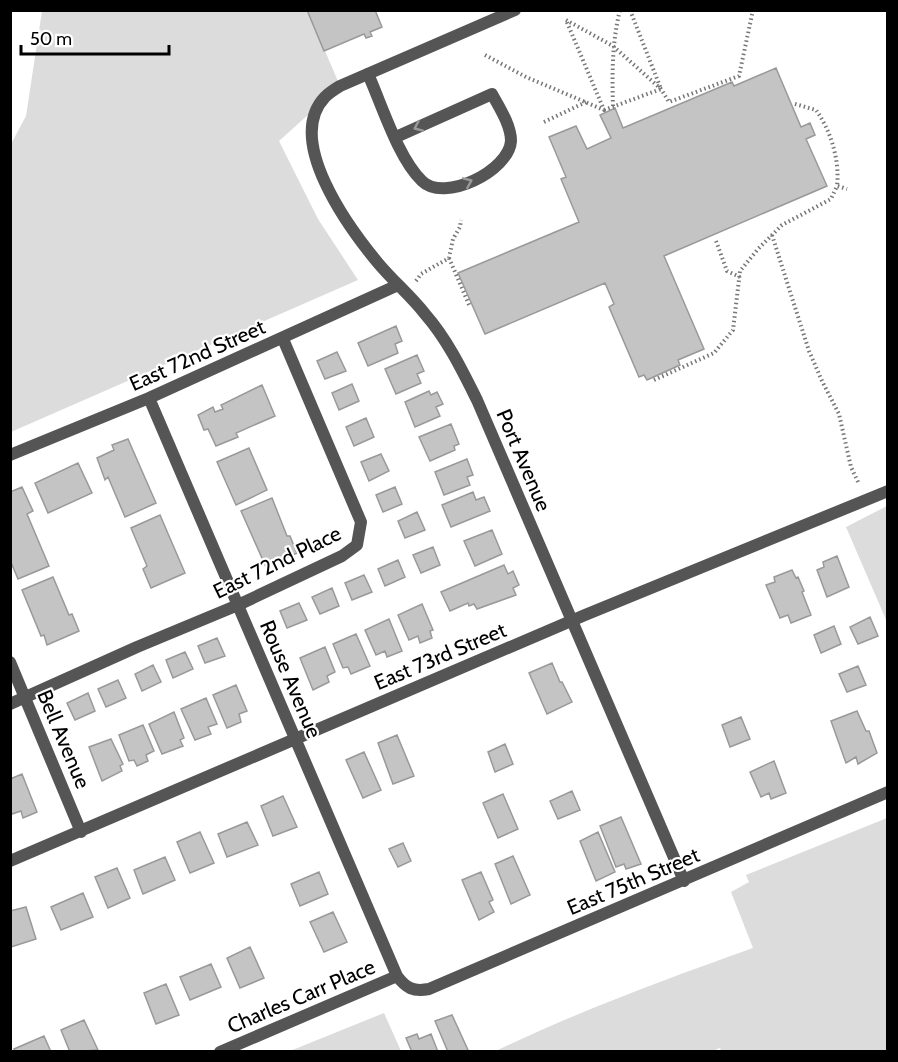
<svg xmlns="http://www.w3.org/2000/svg" width="898" height="1062" font-family="Cabin,sans-serif">
	<rect width="100%" height="100%" fill="#fff"/>
	<!-- green -->
	<path fill="#dcdcdc" d="M42,11H308L340,86L279,141L318,219L358,280L11,432V144L26,116Z
		M887,506V622L846,527Z
		M887,818V1051L722,1052L720,1048L710,1052L496,1051C579,1011 666,979 753,948L731,892L749,882L746,875Z
		M384,1013L401,1051H290Z"/>
	<!-- building -->
	<path fill="#c4c4c4" stroke="#999" stroke-width="1.5" d="M307,10H375L382,27L370,32L372,36L366,38L364,34L324,51Z
		M776,68L801,127L810,123L815,135L806,139L827,186L664,256L704,349L678,360L680,365L647,380L644,375L639,377L609,307L614,304L605,283L485,334L458,273L579,222L561,179L566,177L549,137L576,126L587,149L611,138L600,115L615,108L623,128L732,82L734,86Z
		M396,326L402,341L395,344L398,353L368,366L358,343Z
		M337,352L346,371L325,379L317,361Z
		M417,355L424,371L417,374L421,383L396,394L385,369Z
		M352,384L359,401L339,410L332,393Z
		M262,385L275,416L236,433L238,437L216,446L208,429L204,430L198,415L213,407L215,412L223,409L221,405Z
		M429,391L431,395L437,392L443,404L436,407L440,416L415,427L405,402Z
		M366,418L374,437L354,446L346,427Z
		M451,424L459,444L454,446L455,450L430,461L419,437Z
		M128,439L156,503L125,517L108,477L105,480L97,458L114,450L112,445Z
		M249,448L267,490L236,505L217,462Z
		M381,454L389,471L369,481L361,462Z
		M467,459L473,475L467,477L470,485L444,495L435,472Z
		M78,463L92,493L48,513L35,483Z
		M22,487L33,511L27,514L49,566L18,579L10,560V492Z
		M395,487L402,504L383,512L376,495Z
		M473,492L476,500L484,497L490,511L451,527L442,505Z
		M272,498L287,536H290L297,553L266,567L241,511Z
		M417,512L425,530L405,538L398,521Z
		M160,515L185,573L151,588L143,569L147,566L131,528Z
		M492,530L502,554L475,566L464,541Z
		M433,547L440,565L421,573L413,555Z
		M837,556L849,587L827,597L817,570L824,567L823,562Z
		M398,560L405,577L385,586L378,569Z
		M504,565L508,574L513,571L519,585L513,588L516,595L477,609L474,604L469,606L468,603L450,611L441,592Z
		M792,570L796,578L798,577L804,591L802,592L811,615L791,623L788,615L780,618L766,585L775,582L774,577Z
		M364,575L372,592L352,600L345,583Z
		M53,577L69,615L72,614L79,631L47,645L44,635L41,636L22,590Z
		M332,588L339,606L320,614L312,597Z
		M299,603L307,620L287,628L280,611Z
		M422,604L433,630L430,631L432,638L420,643L418,636L409,640L398,615Z
		M870,617L878,636L858,644L850,627Z
		M389,619L402,651L387,657L385,651L376,655L365,630Z
		M834,626L841,644L821,653L814,635Z
		M356,634L370,666L351,674L348,667L343,668L333,644Z
		M217,638L225,656L205,663L198,646Z
		M325,647L335,672L327,676L329,682L313,690L300,658Z
		M185,652L193,669L173,678L166,660Z
		M552,663L560,682H562L572,702L547,714L529,673Z
		M153,665L161,682L142,691L135,674Z
		M858,666L866,685L847,692L839,674Z
		M118,680L126,698L106,707L98,689Z
		M236,685L247,711L239,714L241,722L227,728L213,695Z
		M88,693L95,711L75,720L67,703Z
		M206,698L217,724L208,727L211,734L195,740L181,709Z
		M857,711L866,731H869L877,753L858,764L856,757L846,763L831,721Z
		M174,712L184,738L180,740L183,746L162,754L149,724Z
		M741,717L750,739L730,747L722,725Z
		M143,725L154,751L146,755L148,761L137,766L134,760L129,761L119,735Z
		M397,735L414,776L393,784L378,743Z
		M111,739L123,764L120,766L122,771L102,781L89,747Z
		M505,744L513,764L495,772L488,752Z
		M364,752L381,790L363,798L346,760Z
		M774,761L786,793L771,799L769,793L761,797L750,772Z
		M22,774L37,812L23,818L21,811L12,814L10,811V779Z
		M572,791L580,810L558,819L550,801Z
		M503,794L518,829L498,838L483,803Z
		M283,796L297,827L273,836L261,806Z
		M621,817L641,864L626,869L624,864L616,867L600,826Z
		M247,822L258,845L227,857L218,834Z
		M200,832L214,863L190,873L177,842Z
		M598,832L615,872L596,881L580,841Z
		M403,843L411,861L398,867L389,849Z
		M513,856L530,895L511,904L495,864Z
		M165,857L175,880L143,894L134,870Z
		M117,868L130,898L108,908L95,877Z
		M319,872L328,894L300,906L291,884Z
		M481,872L493,900L489,902L494,912L479,920L462,880Z
		M83,893L93,917L61,930L51,907Z
		M26,907L36,939L11,947L10,911Z
		M333,912L347,942L324,952L310,922Z
		M250,947L264,978L240,988L227,958Z
		M211,964L221,987L190,1000L180,977Z
		M166,984L179,1015L156,1024L144,993Z
		M452,1015L468,1050L465,1052H448L435,1021Z
		M84,1020L98,1050L70,1052L61,1030Z
		M417,1034L419,1039L431,1034L438,1052H412L406,1038Z
		M44,1036L51,1052H15L14,1049Z"/>
	<g fill="none" stroke-linecap="round" stroke-linejoin="round">
		<!-- path -->
		<path stroke="#777" stroke-width="4" stroke-dasharray="1.5 3" stroke-linecap="butt" d="M566,20L613,46L661,89L669,102L739,76L753,10
			M485,55L526,77L604,110L566,20
			M795,104L816,110C831,131 840,161 837,186
			M613,106C612,74 612,42 620,10
			M604,110L661,89L630,10
			M544,122L586,102
			M772,235L809,351L822,381L839,414L851,467L858,482
			M716,241L727,271L740,277
			M449,258L470,307
			M416,281L421,274L449,258L453,239L460,227L461,220
			M654,380L714,353L733,330L740,271L758,249L782,225L831,199L837,186L847,189"/>
		<!-- lane -->
		<path stroke="#555" stroke-width="12" d="M368,74C382,105 398,158 422,181C444,203 509,171 511,141C511,125 499,107 492,94L396,137
			M10,704L137,647L238,605L342,556L357,545L361,522L283,339"/>
		<!-- street -->
		<path stroke="#555" stroke-width="12" d="M515,10L340,86C335,89 329,93 325,97C284,140 349,228 378,263C393,281 411,296 425,314C447,339 462,370 477,400L684,881
			M149,398L397,976C406,988 413,992 429,989L888,792
			M10,455L149,398L398,285
			M10,662L81,832
			M10,861L585,615L888,491
			M220,1052L397,976"/>
	</g>
	<!-- one-way arrows -->
	<defs><path id="oneway-chevron" d="M-2-3.5L2.5 0L-2 3.5" fill="none" stroke-width="1.6" stroke-linecap="round" stroke-linejoin="round" transform="scale(1.5)"/></defs>
	<g stroke="#999">
		<use href="#oneway-chevron" transform="translate(418 127) rotate(156)"/>
		<use href="#oneway-chevron" transform="translate(468 182) rotate(-23)"/>
	</g>
	<g text-anchor="middle" dominant-baseline="central" stroke-width="4.5" stroke-linejoin="round" paint-order="stroke">
		<!-- street labels -->
		<g font-size="21" fill="#000" stroke="#fff">
			<text transform="translate(197 355) rotate(-24)">East 72nd Street</text>
			<text transform="translate(524 460) rotate(67)">Port Avenue</text>
			<text transform="translate(277 562) rotate(-26)">East 72nd Place</text>
			<text transform="translate(440 656) rotate(-23)">East 73rd Street</text>
			<text transform="translate(291 679) rotate(67)">Rouse Avenue</text>
			<text transform="translate(64 739) rotate(67)">Bell Avenue</text>
			<text transform="translate(633 881) rotate(-23)">East 75th Street</text>
			<text transform="translate(301 996) rotate(-23)">Charles Carr Place</text>
		</g>
	</g>
	<!-- border -->
	<rect width="898" height="1062" fill="none" stroke="#000000" stroke-width="24"/>
	<!-- scale -->
	<path d="M21 45v9h148v-9" fill="none" stroke="#000000" stroke-width="3"/>
	<text x="30" y="45" font-size="18" fill="#000000" stroke="#ffffff" stroke-width="4.5" paint-order="stroke">50 m</text>
</svg>
